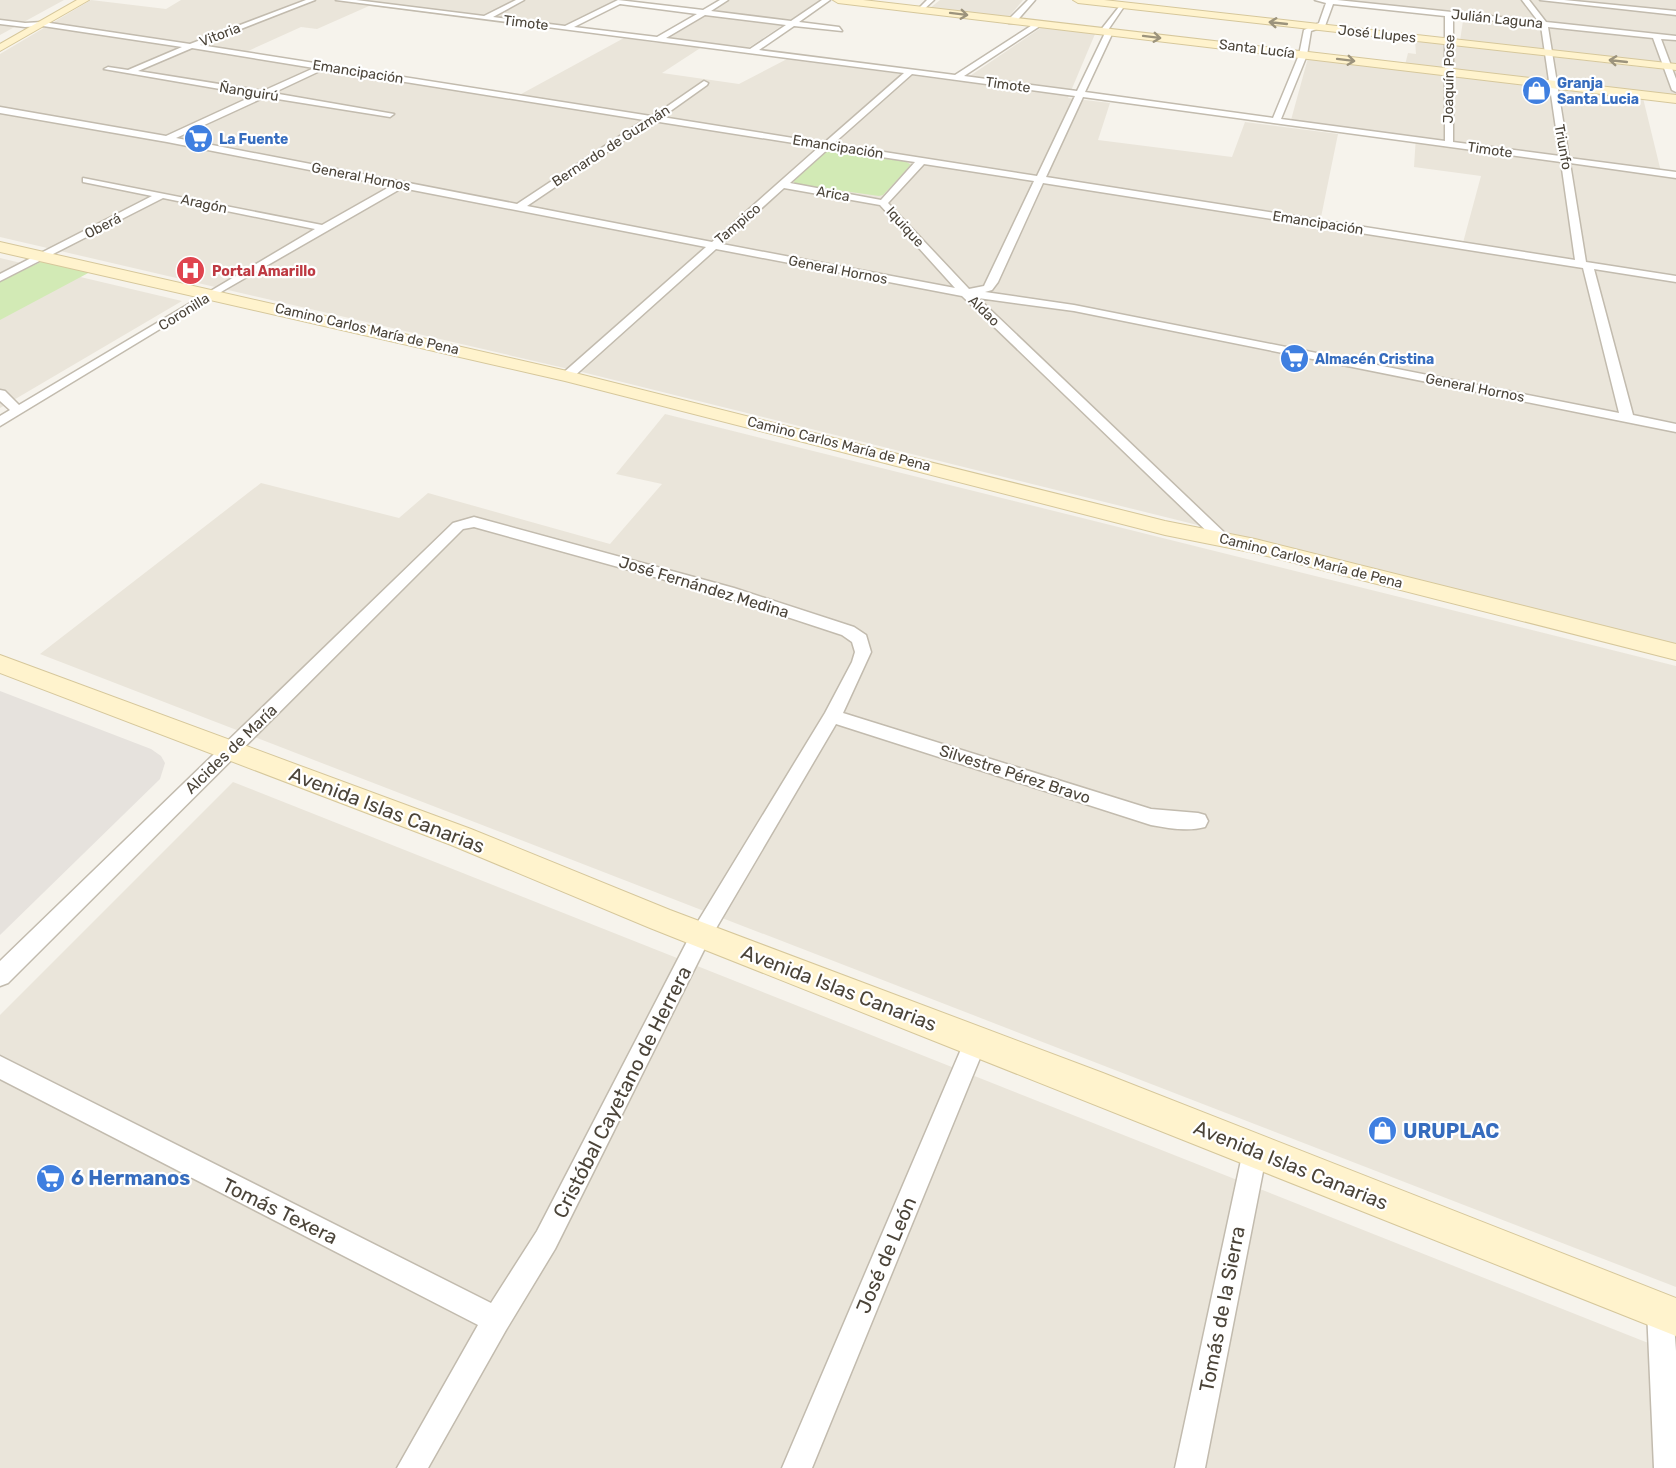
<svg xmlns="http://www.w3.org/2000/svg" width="1676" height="1468" font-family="Rubik,sans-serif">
	<rect width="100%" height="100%" fill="#f6f3ec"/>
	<!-- residential -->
	<path fill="#eae5da" d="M0,0H64L0,35Z
		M91,0L166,9L181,0H615L560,29L369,6L317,29L301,27L237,56L512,99L624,38L657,43L730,0H821L748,48L708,43L662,73L739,84L787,59L961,82L1042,27L1095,34L1068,98L1110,103L1098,140L1232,157L1245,122L1338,134L1319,227L1461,250L1481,176L1414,167L1416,136L1291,120L1308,58L1643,98L1662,176L1676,178V644L586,373L0,237V54Z
		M940,0H1023L1008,18L930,8Z
		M1338,0H1676V65L1460,41L1464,14Z
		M1415,41L1676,71V98L1405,65L1408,53L1416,54Z
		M0,258L182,301L0,408Z
		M665,414L1676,666V1287L40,654L261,483L399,518L428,493L610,544L662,484L616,474Z
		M233,782L1676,1354V1468H0V1015Z"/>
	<!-- industrial -->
	<path fill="#e6e2dd" d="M0,691L151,749L161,756L165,763L160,779L0,935Z"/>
	<!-- green -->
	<path fill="#d2eab5" d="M833,150L904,160L911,165L883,195L879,196L794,184V180L826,151Z
		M45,260L92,271L0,320V281Z"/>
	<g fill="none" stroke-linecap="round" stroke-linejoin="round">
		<defs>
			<path id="street" d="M306,0H315L200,45L651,116L659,112L704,81L708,83L707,85L662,117L824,143L904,73L336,0H356L484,16L516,0H524L493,17L565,26L618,0L703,10L720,0H728L711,11L791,21L822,0H830L799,22L839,27L842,31L794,26L759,50L955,75L1037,22L1040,26L964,76L1077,91L1105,33L1100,31L1122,3L1125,5L1108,30L1113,32L1085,92L1273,118L1299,55L1304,30L1319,23L1326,3L1315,0H1337L1538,21L1522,0H1529L1546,22L1676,36V40L1661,39L1676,79V92L1672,90L1653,38L1548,27L1569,158L1676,172V178L1570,163L1586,262L1676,276V282L1594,269L1633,415L1676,424V432L1074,311L978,298L1229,537L1232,540L1224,545L1219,543L962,296L716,249L571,379H563L561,376L563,373L706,247L402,188L226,289L0,426V416L10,410L0,401V390L5,391L19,405L315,229L163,198L0,281V274L152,196L83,182V178L322,225L391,186L167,142L0,113V107L166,136L255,95L104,69L108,67L128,70L182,47L43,26L25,27L0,24V20L25,23L43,22L190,44ZM620,4L697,14L657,37L574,27ZM1333,4L1445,16V141L1281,119L1307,55L1311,31L1325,26ZM705,15L786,25L750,49L666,38ZM1453,16L1541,26L1560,156L1453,142ZM192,48L314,68L263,91L138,71ZM324,69L644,120L517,204L176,138L265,97L390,117L394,114L273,93ZM912,74L1075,96L1037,176L833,144ZM1083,97L1561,162L1575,260L1046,177ZM653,121L819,147L712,242L527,206ZM828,149L915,162L881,200L790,183ZM924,164L1034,181L984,286L969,289L888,203ZM1043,183L1583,268L1619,413L1074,305L985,292L992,290L998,282ZM784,188L880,205L955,288L722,244Z
				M927,0H934L922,11H918V9Z
				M1028,0H1035L1015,23H1009V19Z
				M1540,0H1564L1676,11V15Z
				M474,517L734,588L854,627L866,635L871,652L843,713L1151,809L1198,813L1205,815L1208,821L1205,827C1188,832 1168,828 1151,825L836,724L708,942L555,1249L506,1330L428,1468H397L478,1325L0,1079V1056L491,1303L537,1231L694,928L825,713L852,662L855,652L852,642L842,635L723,596L474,527L463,529L8,983L0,986V961L453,523Z
				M976,1030L984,1033L987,1041L812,1468H782L968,1033Z
				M1255,1139L1264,1142L1267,1151L1205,1468H1175L1243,1151L1246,1142Z
				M1660,1297L1669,1301L1673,1310L1676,1351V1468H1654L1647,1310L1651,1301Z"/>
			<path id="secondary" d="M77,0H89L0,51V44Z
				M833,0H863L1676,95V103L838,3Z
				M1073,0H1104L1676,64V70L1078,3Z
				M0,242L567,371L1165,521L1255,539L1676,644V660L1255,553L1165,535L565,381L0,252Z
				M0,655L471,829L670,910L1103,1073L1676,1298V1336L650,928L451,845L0,673Z"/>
		</defs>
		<!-- street casing -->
		<use href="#street" stroke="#c2bbae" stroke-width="3"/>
		<!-- secondary casing -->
		<use href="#secondary" stroke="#d6c79b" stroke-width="2"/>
		<!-- street -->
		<use href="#street" fill="#fff" fill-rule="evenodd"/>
		<!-- secondary -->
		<use href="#secondary" fill="#fff3cd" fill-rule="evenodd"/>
	</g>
	<!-- one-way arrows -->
	<defs><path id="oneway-shaft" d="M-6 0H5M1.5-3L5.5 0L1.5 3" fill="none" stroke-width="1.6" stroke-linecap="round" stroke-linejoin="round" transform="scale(1.5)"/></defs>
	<g stroke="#9c937c">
		<use href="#oneway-shaft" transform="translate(959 14) rotate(7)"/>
		<use href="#oneway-shaft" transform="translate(1278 23) rotate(-174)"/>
		<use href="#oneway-shaft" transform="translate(1152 37) rotate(7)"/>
		<use href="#oneway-shaft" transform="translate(1346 60) rotate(7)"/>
		<use href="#oneway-shaft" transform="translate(1618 61) rotate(-174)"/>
	</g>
	<!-- icons -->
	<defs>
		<symbol id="shop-disc" viewBox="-11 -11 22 22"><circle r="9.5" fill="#3f7fe0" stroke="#fff"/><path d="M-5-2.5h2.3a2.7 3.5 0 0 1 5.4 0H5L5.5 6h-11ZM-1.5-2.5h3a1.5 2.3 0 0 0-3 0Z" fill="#fff"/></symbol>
		<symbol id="supermarket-disc" viewBox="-11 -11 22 22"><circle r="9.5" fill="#3f7fe0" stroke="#fff"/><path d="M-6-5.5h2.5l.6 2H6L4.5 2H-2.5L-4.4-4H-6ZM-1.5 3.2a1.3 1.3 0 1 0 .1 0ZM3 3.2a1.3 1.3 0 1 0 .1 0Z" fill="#fff"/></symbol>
		<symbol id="hospital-disc" viewBox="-11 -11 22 22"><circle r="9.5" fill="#e0444e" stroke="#fff"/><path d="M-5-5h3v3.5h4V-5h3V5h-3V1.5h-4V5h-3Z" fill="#fff"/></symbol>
	</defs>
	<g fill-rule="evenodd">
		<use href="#shop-disc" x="1520" y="74" width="33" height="33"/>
		<use href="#supermarket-disc" x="182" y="122" width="33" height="33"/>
		<use href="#hospital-disc" x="174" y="254" width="33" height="33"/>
		<use href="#supermarket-disc" x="1278" y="342" width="33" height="33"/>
		<use href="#shop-disc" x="1366" y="1114" width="33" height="33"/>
		<use href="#supermarket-disc" x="34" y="1162" width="33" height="33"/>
	</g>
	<g text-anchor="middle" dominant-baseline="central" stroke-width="4.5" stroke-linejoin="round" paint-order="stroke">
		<!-- far-street labels -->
		<g font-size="14" fill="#4b4439" stroke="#fff">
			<text transform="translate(1497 19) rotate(6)">Julián Laguna</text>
			<text transform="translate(526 23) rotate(7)">Timote</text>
			<text transform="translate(1377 34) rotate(6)">José Llupes</text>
			<text transform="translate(220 35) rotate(-21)">Vitoria</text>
			<text transform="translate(1257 49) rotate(7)">Santa Lucía</text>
			<text transform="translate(358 72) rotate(9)">Emancipación</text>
			<text transform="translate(1449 79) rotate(-89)">Joaquín Pose</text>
			<text transform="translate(1008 85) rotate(8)">Timote</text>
			<text transform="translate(249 92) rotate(9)">Ñanguirú</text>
			<text transform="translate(611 146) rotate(-33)">Bernardo de Guzmán</text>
			<text transform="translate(838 147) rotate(9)">Emancipación</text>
			<text transform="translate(1563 147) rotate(80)">Triunfo</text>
			<text transform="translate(1490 150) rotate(8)">Timote</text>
			<text transform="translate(361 177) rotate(11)">General Hornos</text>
			<text transform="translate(833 194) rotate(10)">Arica</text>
			<text transform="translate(204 204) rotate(12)">Aragón</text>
			<text transform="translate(1318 223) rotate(9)">Emancipación</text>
			<text transform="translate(738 224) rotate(-40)">Tampico</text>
			<text transform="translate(103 226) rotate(-27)">Oberá</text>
			<text transform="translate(905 227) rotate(48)">Iquique</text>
			<text transform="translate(838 270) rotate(11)">General Hornos</text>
			<text transform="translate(984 311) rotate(44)">Aldao</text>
			<text transform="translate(184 312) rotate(-32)">Coronilla</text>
			<text transform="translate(367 329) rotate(13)">Camino Carlos María de Pena</text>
			<text transform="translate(1475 388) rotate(11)">General Hornos</text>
			<text transform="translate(839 444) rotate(14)">Camino Carlos María de Pena</text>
			<text transform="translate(1311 561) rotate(14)">Camino Carlos María de Pena</text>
		</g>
		<!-- far-shop labels -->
		<g font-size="14" font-weight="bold" fill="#366cbe" stroke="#fff" text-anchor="start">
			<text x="1557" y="83">Granja<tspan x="1557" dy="16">Santa Lucia</tspan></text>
			<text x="219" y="139">La Fuente</text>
			<text x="1315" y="359">Almacén Cristina</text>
		</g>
		<!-- far-health labels -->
		<g font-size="14" font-weight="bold" fill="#be3a42" stroke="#fff" text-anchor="start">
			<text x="212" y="271">Portal Amarillo</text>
		</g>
		<!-- street labels -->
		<g font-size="16" fill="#4b4439" stroke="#fff">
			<text transform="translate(704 587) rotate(17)">José Fernández Medina</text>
			<text transform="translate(231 749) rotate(-44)">Alcides de María</text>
			<text transform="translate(1015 774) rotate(18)">Silvestre Pérez Bravo</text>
		</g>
		<!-- near-street labels -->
		<g font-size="20" fill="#4b4439" stroke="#fff">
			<text transform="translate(387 810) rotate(21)">Avenida Islas Canarias</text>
			<text transform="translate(839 988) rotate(21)">Avenida Islas Canarias</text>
			<text transform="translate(622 1092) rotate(-63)">Cristóbal Cayetano de Herrera</text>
			<text transform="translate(1291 1165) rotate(22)">Avenida Islas Canarias</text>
			<text transform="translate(280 1211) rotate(26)">Tomás Texera</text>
			<text transform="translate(886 1255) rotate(-67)">José de León</text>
			<text transform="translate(1222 1309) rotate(-79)">Tomás de la Sierra</text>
		</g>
		<!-- near-shop labels -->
		<g font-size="20" font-weight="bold" fill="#366cbe" stroke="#fff" text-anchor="start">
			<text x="1403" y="1131">URUPLAC</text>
			<text x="71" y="1178">6 Hermanos</text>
		</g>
	</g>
</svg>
